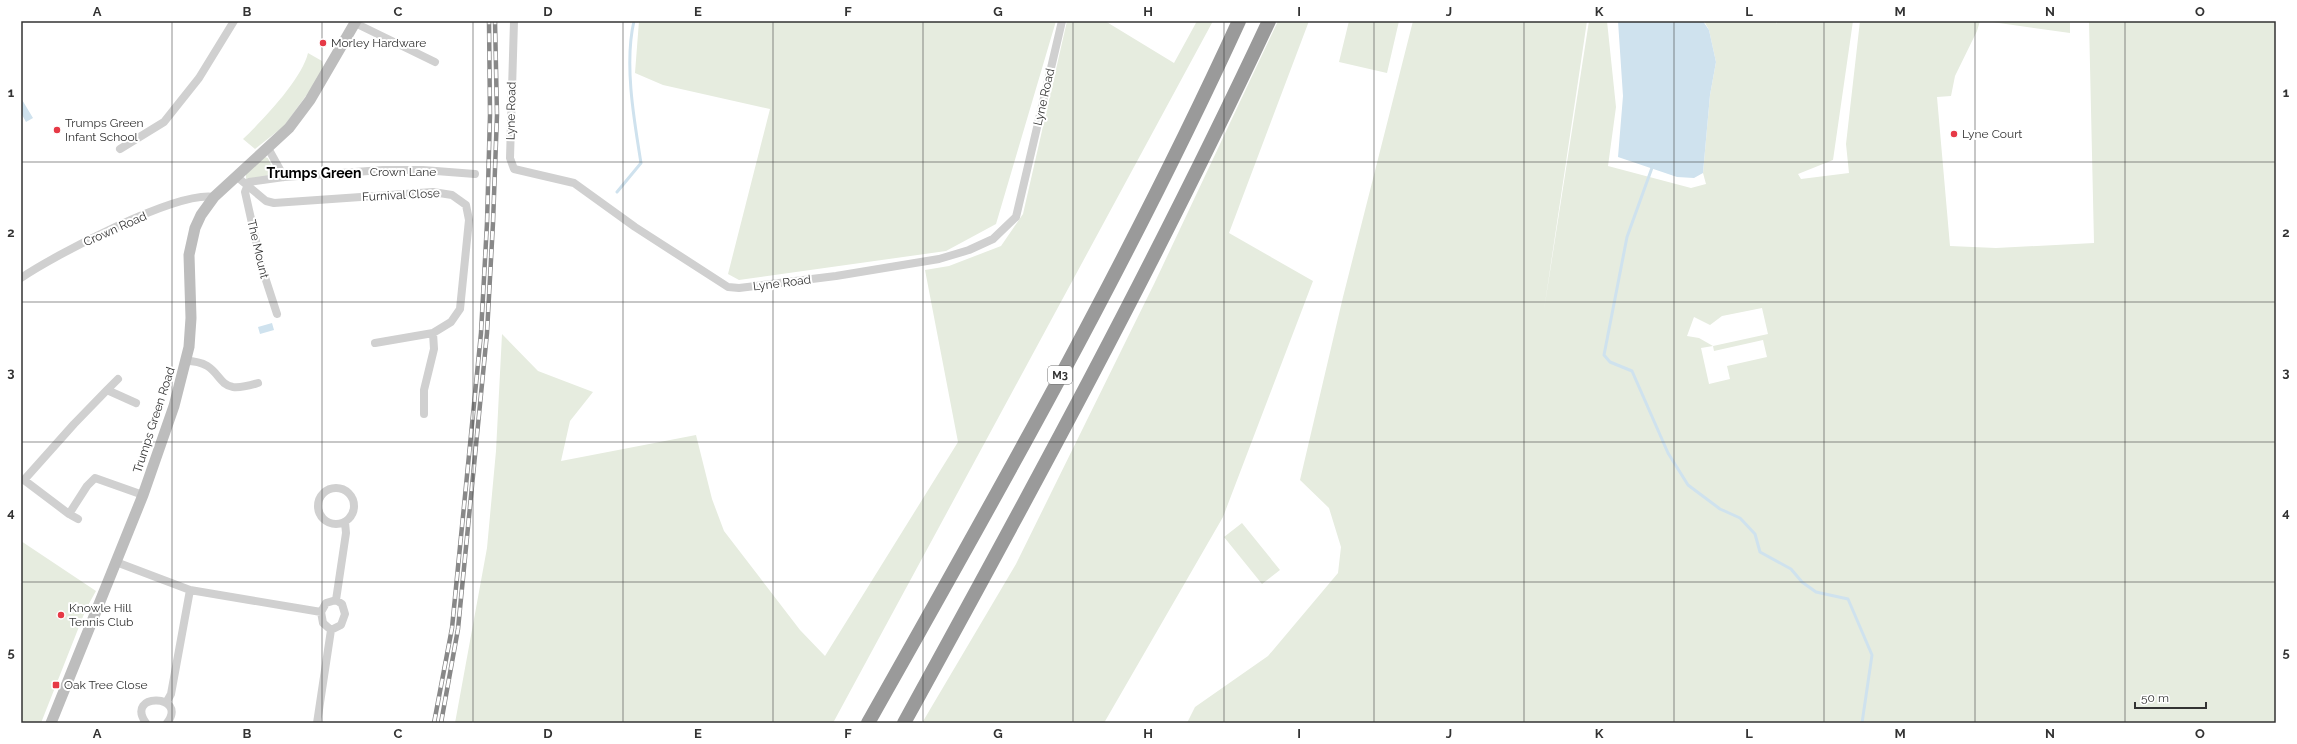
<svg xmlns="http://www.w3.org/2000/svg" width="2297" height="744" font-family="Raleway,sans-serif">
	<rect width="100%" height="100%" fill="#fff"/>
	<!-- green -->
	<path fill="#e6ecdf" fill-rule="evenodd" d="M639,21H1056L996,224L946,251L739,280L728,274L770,109L663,85L635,73Z
		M1067,21H1105L1174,63L1197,21H1213L833,723H455L487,548L496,451L502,334L538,371L593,392L570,421L561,461L696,435L712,499L724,531L800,630L825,656L958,442L925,270L949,266L1001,246L1023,214Z
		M1278,21H1309L1229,233L1313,281L1223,517L1104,723H922L1016,564L1155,282Z
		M1349,21H1399L1387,73L1339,62Z
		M1413,21H1587L1544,310L1589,21H1607L1616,107L1608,166L1691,188L1706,184L1703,173L1710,95L1716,62L1709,30L1704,21H1776L1777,24V21H1853L1833,160L1798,174L1801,179L1849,173L1846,144L1860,21H1980L1977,31L1955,76L1951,96L1937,97L1950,246L1996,248L2094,243L2089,21H2276V723H1187L1195,707L1268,656L1338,573L1341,547L1329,508L1300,480L1343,297ZM1762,308L1768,334L1713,346L1699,338L1687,336L1694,317L1710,325L1722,316ZM1763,340L1767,357L1727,366L1730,379L1709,384L1701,348L1713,346L1714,351Z
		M1985,21H2070V33Z
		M308,53L322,61L324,71L284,126L255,149L243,139C263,120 302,79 308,53Z
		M265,157L268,158C270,164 277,171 272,176L246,179V174Z
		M1242,523L1280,570L1262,584L1224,537Z
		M21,541L96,591L86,609L41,723H21Z"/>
	<!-- water -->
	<path fill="#cfe2ee" d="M1618,21H1703L1709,30L1716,62L1710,95L1703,173L1694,178L1677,177L1618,157L1623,96Z
		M21,98L33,118L26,122L21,113Z
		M272,323L274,330L260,334L258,327Z"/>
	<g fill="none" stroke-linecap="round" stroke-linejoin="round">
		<!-- stream -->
		<path stroke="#cfe2ee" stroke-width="3" d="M1653,165L1627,237L1604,355L1610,362L1632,371L1668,453L1688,485L1720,509L1740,518L1755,534L1760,552L1791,569L1802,582L1816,592L1848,599L1872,655L1862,723
			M617,192L641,163C634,120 624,63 634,21"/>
		<!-- street -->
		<path stroke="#d0d0d0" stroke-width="8" d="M514,21L510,158L514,169L574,183L635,227L728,287L739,288L836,276L939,259L969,250L993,239L1016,217L1062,21
			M355,23L435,62
			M268,148L284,177
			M120,149L164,122L199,78L234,21
			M236,176L266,201L274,203L433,192L452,195L466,205L469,220L460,309L451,322L433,333L375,343
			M21,278C55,255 176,191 214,197
			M277,314L262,268L245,192L249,182L284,177L383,170H423L475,174
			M186,361C219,361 215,384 233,387C242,388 251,385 258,383
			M107,390L118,379
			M136,403L107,390L74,424L24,480L69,514L87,486L95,478L143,495
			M424,414V390L434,349L433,333
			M318 506a18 18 0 1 1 36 0a18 18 0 1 1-36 0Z
			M69,514L78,519
			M116,562L190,590L171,694L166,703
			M190,590L321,612
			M336,600L342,604L345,614L341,625L331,630L323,623L321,612L326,603Z
			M336,600L346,533L345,522
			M146,723C124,692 189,694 167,723
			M317,723L331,630"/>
		<!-- secondary -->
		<path stroke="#bdbdbd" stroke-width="11" d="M51,723L143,495L174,406L189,347L191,318L189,255L195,228L201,215L214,197L289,128L310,100L356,21"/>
		<!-- highway -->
		<path stroke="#9a9a9a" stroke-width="14" d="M868,723C998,493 1129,261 1239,21
			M904,723C1031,492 1157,260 1269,21"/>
		<defs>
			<path id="rail" d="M434,723L452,628L481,333L487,223L490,115L489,21
				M441,723L458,629L487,333L493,223L497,115L495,21"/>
		</defs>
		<!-- rail casing -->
		<use href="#rail" stroke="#888" stroke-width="4.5"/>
		<!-- rail -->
		<use href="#rail" stroke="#fff" stroke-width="3" stroke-dasharray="9" stroke-linecap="butt"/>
	</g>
	<!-- grid -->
	<path fill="none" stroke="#333" stroke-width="1" stroke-opacity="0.55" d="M172,21V723M322,21V723M473,21V723M623,21V723M773,21V723M923,21V723M1073,21V723M1224,21V723M1374,21V723M1524,21V723M1674,21V723M1824,21V723M1975,21V723M2125,21V723M21,162H2276M21,302H2276M21,442H2276M21,582H2276"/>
	<!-- markers -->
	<g fill="#e63946" stroke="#fff" stroke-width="1.5">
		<circle cx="323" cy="43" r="4"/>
		<circle cx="57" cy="130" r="4"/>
		<circle cx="1954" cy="134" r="4"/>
		<circle cx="61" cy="615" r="4"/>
		<rect x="52" y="681" width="8" height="8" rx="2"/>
	</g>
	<g text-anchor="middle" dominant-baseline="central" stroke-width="4" stroke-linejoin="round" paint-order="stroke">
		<!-- shield labels -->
		<rect fill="#fff" stroke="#707070" stroke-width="1" x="1048" y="366" width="24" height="18" rx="3"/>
		<g font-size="11" font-weight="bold" fill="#333">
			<text x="1060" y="375">M3</text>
		</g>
		<!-- poi labels -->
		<g font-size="12" fill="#333" stroke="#fff" text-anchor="start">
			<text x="331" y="43">Morley Hardware</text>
			<text x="65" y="123">Trumps Green<tspan x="65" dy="14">Infant School</tspan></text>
			<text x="1962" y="134">Lyne Court</text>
			<text x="69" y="608">Knowle Hill<tspan x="69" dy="14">Tennis Club</tspan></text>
			<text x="64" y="685">Oak Tree Close</text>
		</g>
		<!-- street labels -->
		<g font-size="12" fill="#333" stroke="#fff">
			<text transform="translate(1044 97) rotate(-77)">Lyne Road</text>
			<text transform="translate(511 111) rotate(-89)">Lyne Road</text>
			<text x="403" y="172">Crown Lane</text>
			<text transform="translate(401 195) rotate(-3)">Furnival Close</text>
			<text transform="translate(115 229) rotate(-24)">Crown Road</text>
			<text transform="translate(258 249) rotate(77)">The Mount</text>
			<text transform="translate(782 283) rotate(-7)">Lyne Road</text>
			<text transform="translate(154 420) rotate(-72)">Trumps Green Road</text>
		</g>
		<!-- quarter labels -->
		<g font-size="14" font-weight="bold" fill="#000" stroke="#fff">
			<text x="314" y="173">Trumps Green</text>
		</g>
	</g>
	<!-- border -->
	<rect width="2297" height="744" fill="none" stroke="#ffffff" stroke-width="44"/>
	<!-- scale -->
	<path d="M2135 702v6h71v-6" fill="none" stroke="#333333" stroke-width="2"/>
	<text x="2141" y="702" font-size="12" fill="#333333" stroke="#ffffff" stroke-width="3" paint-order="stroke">50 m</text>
	<rect x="22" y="22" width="2253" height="700" fill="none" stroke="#333" stroke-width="1.5"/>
	<g font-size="13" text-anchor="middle" font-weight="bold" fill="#333">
		<text x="97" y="16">A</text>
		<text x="247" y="16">B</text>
		<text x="398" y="16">C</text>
		<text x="548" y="16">D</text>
		<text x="698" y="16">E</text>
		<text x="848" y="16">F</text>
		<text x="998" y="16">G</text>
		<text x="1148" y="16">H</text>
		<text x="1299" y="16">I</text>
		<text x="1449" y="16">J</text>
		<text x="1599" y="16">K</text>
		<text x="1749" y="16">L</text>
		<text x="1900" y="16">M</text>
		<text x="2050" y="16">N</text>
		<text x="2200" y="16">O</text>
		<text x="11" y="97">1</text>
		<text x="2286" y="97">1</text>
		<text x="11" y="237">2</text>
		<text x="2286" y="237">2</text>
		<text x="11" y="377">3</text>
		<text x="2286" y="377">3</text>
		<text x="11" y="517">4</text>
		<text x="2286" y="517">4</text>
		<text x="11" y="657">5</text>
		<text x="2286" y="657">5</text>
		<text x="97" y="738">A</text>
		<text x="247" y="738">B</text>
		<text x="398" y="738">C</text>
		<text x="548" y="738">D</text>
		<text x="698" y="738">E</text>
		<text x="848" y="738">F</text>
		<text x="998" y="738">G</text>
		<text x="1148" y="738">H</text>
		<text x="1299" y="738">I</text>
		<text x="1449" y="738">J</text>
		<text x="1599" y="738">K</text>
		<text x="1749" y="738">L</text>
		<text x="1900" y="738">M</text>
		<text x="2050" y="738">N</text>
		<text x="2200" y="738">O</text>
	</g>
</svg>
